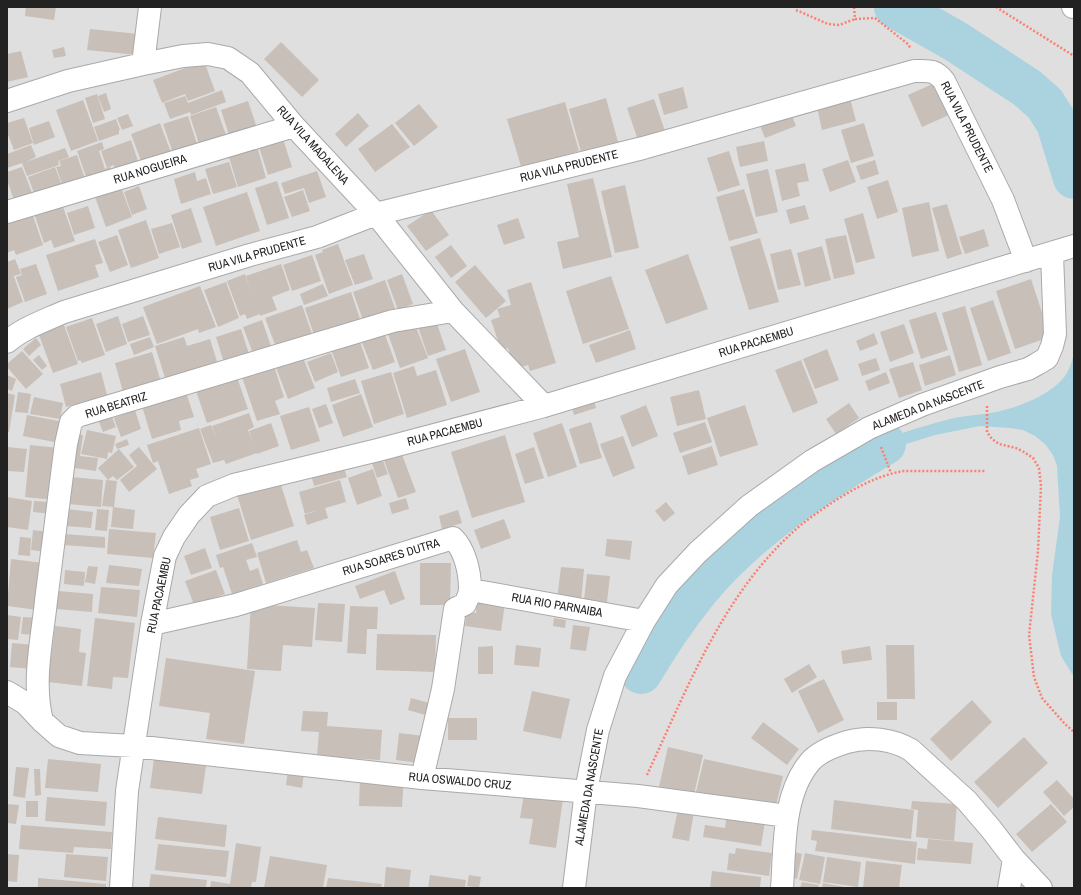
<svg xmlns="http://www.w3.org/2000/svg" width="1081" height="895" font-family="'Archivo Narrow',sans-serif">
	<rect width="100%" height="100%" fill="#f2efe9"/>
	<!-- residential -->
	<path fill="#e0dfdf" d="M7,7H1074V888H7Z"/>
	<!-- water -->
	<path fill="#aad3df" d="M1074,353V677L1061,656L1051,614L1052,575L1060,517L1057,466L1053,455L1045,444L1035,436L1023,430L1010,428L980,426L935,435L887,450L884,439C907,431 930,424 954,418C968,415 982,415 996,412C1019,407 1051,395 1065,376C1070,369 1072,361 1074,353Z"/>
	<g fill="none" stroke-linecap="round" stroke-linejoin="round">
		<!-- river -->
		<path stroke="#aad3df" stroke-width="42" d="M895,7L955,41L1027,88L1045,104L1057,123L1074,178
			M641,673C658,644 677,616 698,590C749,529 817,484 885,444"/>
	</g>
	<!-- building -->
	<path fill="#c7bfb8" d="M26,7H56L54,20L25,16Z
		M90,29L139,34L137,55L87,50Z
		M281,42L319,80L302,97L264,59Z
		M64,47L66,56L54,58L52,50Z
		M21,51L28,77L7,82V54Z
		M204,61L215,91L188,101L185,94L162,103L153,80Z
		M937,82L951,114L922,127L908,95Z
		M683,87L688,108L664,115L658,94Z
		M222,90L226,102L191,115L190,112L170,119L164,103L185,96L188,103Z
		M106,93L111,109L104,112L98,96Z
		M97,94L105,119L93,123L85,98Z
		M606,98L618,142L581,152L569,109Z
		M850,98L856,121L822,130L817,107Z
		M654,99L666,134L639,143L627,108Z
		M83,100L98,141L71,151L56,110Z
		M248,101L257,128L230,138L221,110Z
		M565,102L579,151L559,157L561,162L523,173L507,119Z
		M419,104L438,127L414,146L395,123Z
		M216,107L226,135L212,140L201,150L190,116Z
		M790,111L796,126L765,138L759,123Z
		M358,113L369,126L346,147L335,134Z
		M128,114L133,126L122,130L117,118Z
		M188,116L199,150L175,159L163,124Z
		M24,118L33,143L14,150L7,132V123Z
		M116,119L120,130H119V134L99,141L94,127Z
		M49,121L55,137L34,145L29,128Z
		M160,123L173,158L144,169L131,134Z
		M864,123L874,156L851,163L841,130Z
		M392,124L410,147L375,172L358,149Z
		M283,139L292,167L268,175L259,147Z
		M131,140L139,164L116,172L114,165L107,168L101,151Z
		M764,141L768,161L740,167L736,147Z
		M102,142L104,149L99,151L105,169L110,167L114,176L89,185L77,151Z
		M31,145L36,157L26,162L65,148L69,157L58,161L59,165L27,176L22,163L7,168V154Z
		M257,146L266,178L238,187L228,154Z
		M729,151L740,185L718,192L707,158Z
		M77,155L85,179L64,189L56,167L61,166L59,161Z
		M848,160L856,182L830,192L822,169Z
		M875,160L879,174L861,180L856,166Z
		M229,162L237,187L213,194L205,169Z
		M805,163L809,181L797,183L800,196L782,201L775,170Z
		M22,167L32,193L14,200L7,180V172Z
		M55,167L63,188L36,198L28,177Z
		M768,169L778,212L756,217L746,174Z
		M317,171L326,197L309,203L304,188L285,194L281,183Z
		M195,172L197,181L206,178L211,194L181,204L174,179Z
		M593,178L612,257L563,269L557,242L579,237L567,184Z
		M888,180L898,212L877,219L867,187Z
		M277,181L289,218L267,225L255,188Z
		M625,185L639,248L615,253L601,191Z
		M139,186L147,209L132,215L124,192Z
		M121,187L132,217L106,227L95,197Z
		M744,189L758,233L729,241L716,197Z
		M303,190L310,211L292,217L284,197Z
		M247,192L260,231L216,246L203,207Z
		M61,201L75,241L54,248L51,240L44,243L33,210Z
		M929,202L939,251L912,257L902,208Z
		M947,204L962,254L947,259L932,208Z
		M805,205L809,219L790,224L786,210Z
		M88,206L95,228L74,235L67,213Z
		M191,208L202,242L182,249L171,215Z
		M31,210L43,245L16,255L14,250L7,253V218Z
		M431,210L449,235L426,251L407,226Z
		M863,213L875,258L856,263L844,219Z
		M518,218L525,238L504,245L497,225Z
		M146,220L159,258L131,268L118,230Z
		M172,223L180,247L159,254L151,229Z
		M984,229L989,246L965,254L959,237Z
		M117,235L128,265L110,272L98,242Z
		M846,235L855,274L834,279L825,239Z
		M760,238L779,302L749,310L730,247Z
		M95,239L103,263L95,265L99,277L58,291L46,255Z
		M338,244L353,285L329,294L315,255L323,252L322,250Z
		M451,245L467,266L451,278L435,257Z
		M822,246L831,280L805,287L797,253Z
		M791,249L801,285L778,290L770,254Z
		M364,254L373,279L355,285L345,260Z
		M688,254L708,309L666,324L645,270Z
		M312,255L321,281L292,291L283,265Z
		M15,259L21,274L14,276L13,274L23,302L7,309V262Z
		M36,264L47,294L25,302L16,277L22,275L20,269Z
		M281,264L290,290L272,297L277,310L260,316V314L247,319L245,314L240,316L227,281L245,274L254,301L246,276Z
		M475,265L506,301L486,318L455,282Z
		M402,274L413,304L398,310L387,280Z
		M611,276L629,329L583,344L566,291Z
		M1031,279L1050,337L1015,349L996,291Z
		M385,280L397,314L365,326L353,292Z
		M226,282L239,318L218,327L204,290Z
		M531,282L556,363L530,371L528,365L515,369L508,348L501,350L491,320L500,317L497,309L511,305L507,290Z
		M323,284L328,296L304,305L300,294Z
		M200,286L216,327L199,333L198,329L157,344L143,307Z
		M351,292L360,319L314,335L305,308Z
		M993,300L1011,353L988,361L970,308Z
		M302,305L313,337L277,350L265,318Z
		M965,306L982,365L959,372L942,313Z
		M936,312L948,350L921,359L909,320Z
		M118,316L127,344L106,352L96,324Z
		M143,316L150,335L128,342L122,324Z
		M92,318L105,355L82,363L80,360L78,361L66,327Z
		M262,320L273,352L255,359L243,327Z
		M436,321L446,350L428,356L418,327Z
		M414,322L428,358L400,368L387,331Z
		M904,324L914,353L890,362L880,332Z
		M64,325L78,364L53,373L39,335Z
		M241,329L249,354L224,363L216,337Z
		M630,330L636,349L596,363L589,345Z
		M384,332L395,362L373,370L361,340Z
		M874,333L878,344L860,351L856,341Z
		M150,337L154,347L134,355L130,344Z
		M184,337L187,346L210,339L218,365L166,381L155,346Z
		M36,338L41,345L29,356L23,349Z
		M359,339L369,368L341,377L331,349Z
		M465,349L480,392L451,402L436,359Z
		M827,349L839,380L815,389L803,359Z
		M22,351L43,374L26,389L7,367V364Z
		M152,352L161,382L123,392L115,363Z
		M331,353L338,372L315,382L307,362Z
		M39,355L47,366L42,370L33,360Z
		M302,355L315,388L288,399L275,365Z
		M950,355L956,375L925,386L919,365Z
		M876,358L880,370L862,376L858,364Z
		M801,360L818,403L793,413L775,370Z
		M913,362L922,390L899,398L889,369Z
		M274,366L284,397L275,401L280,414L257,421L242,377Z
		M414,366L417,376L436,370L447,405L407,418L393,373Z
		M101,372L107,395L66,407L60,384Z
		M391,372L404,414L374,424L361,381Z
		M886,372L890,383L869,391L865,381Z
		M7,375L16,379L12,391L7,389Z
		M237,377L248,409L207,423L196,391Z
		M355,379L360,393L331,402L327,388Z
		M699,390L706,419L677,426L670,397Z
		M18,392L31,394L28,413L15,412Z
		M186,392L194,417L179,421L181,430L152,439L142,406Z
		M7,393L15,395L9,432H7Z
		M361,394L373,427L343,437L332,405Z
		M34,397L63,403L60,419L30,414Z
		M593,397L596,408L574,415L571,404Z
		M849,403L859,418L836,434L826,419Z
		M326,404L333,423L319,428L312,409Z
		M646,405L658,436L632,447L620,416Z
		M745,405L758,445L720,457L707,418Z
		M309,407L320,441L291,450L280,416Z
		M135,410L141,429L121,437L114,418Z
		M110,412L116,427L103,432L97,417Z
		M249,413L254,427L248,430L257,453L226,464L224,460L213,463L200,429L211,425L217,440L212,426Z
		M27,415L64,422L60,443L23,436Z
		M591,422L602,458L580,464L569,429Z
		M705,422L712,442L680,453L673,433Z
		M271,423L279,446L257,454L249,431Z
		M562,423L577,467L548,477L533,433Z
		M199,428L211,464L196,469L199,477L190,480L192,486L169,494L158,461L153,463L147,445Z
		M87,430L116,436L112,453L108,452L107,459L81,454Z
		M73,434L83,435L80,456L98,458L96,471L68,467Z
		M505,435L525,502L472,518L451,452Z
		M623,436L635,468L613,477L600,444Z
		M127,439L129,445L117,449L115,444Z
		M30,445L59,448L54,500L25,497Z
		M712,446L718,465L688,475L682,456Z
		M7,447L27,449L24,472L7,471Z
		M139,447L157,469L129,492L120,480L137,466L129,455Z
		M534,447L544,478L525,484L515,454Z
		M119,449L134,467L117,480L113,476L108,480L98,468Z
		M400,449L416,492L398,498L382,455Z
		M381,456L388,474L377,478L371,460Z
		M343,465L347,477L314,486L311,474Z
		M373,469L382,496L357,505L348,478Z
		M71,477L103,480L101,507L68,504Z
		M106,480L117,481L114,507L102,506Z
		M340,480L346,502L305,514L299,492Z
		M280,482L294,526L251,540L237,495Z
		M7,497L32,501L28,530L7,527Z
		M406,498L409,509L392,514L389,503Z
		M34,501L54,502L52,514L33,512Z
		M666,502L675,513L664,522L655,511Z
		M113,507L135,510L133,529L111,527Z
		M239,508L249,541L220,550L210,517Z
		M325,508L328,518L307,525L304,515Z
		M67,509L93,512L91,528L66,526Z
		M97,509L109,510L107,531L95,530Z
		M458,510L462,523L442,529L439,516Z
		M504,519L511,538L481,549L474,530Z
		M109,529L156,533L153,558L107,554Z
		M33,530L50,532L47,552L31,550Z
		M63,534L105,537V548L63,545Z
		M20,537L31,538L30,556L18,555Z
		M607,539L632,541L630,560L605,556Z
		M297,540L301,552L307,550L314,568L266,583L257,553Z
		M252,543L257,557L246,560L250,571L258,568L263,584L232,594L223,567L220,568L216,555Z
		M205,548L212,568L191,575L184,556Z
		M11,559L44,563L38,610L7,606Z
		M420,563H451L450,605H420Z
		M109,565L142,569L139,586L106,583Z
		M88,566L98,567L95,584L85,582Z
		M561,567L584,569L581,602L557,600Z
		M65,570L85,572L84,586L64,584Z
		M216,570L225,594L194,605L185,581Z
		M395,571L405,599L390,605L384,590L360,599L355,586Z
		M587,574L610,576L607,602L584,600Z
		M101,587L140,590L137,617L98,613Z
		M58,591L93,594L92,612L56,609Z
		M477,599L505,603L501,631L465,626L467,611L476,613Z
		M318,603L345,604L342,642L315,640Z
		M251,604L315,608L312,647L283,645L281,671L247,669Z
		M350,606L378,607L377,629H367L366,654L347,653Z
		M7,615L21,617L18,640L7,639Z
		M23,617L38,618L36,635L21,634Z
		M95,618L135,623L128,678L113,677L112,689L87,686Z
		M554,618L566,620L565,628L553,626Z
		M573,625L590,627L586,651L570,649Z
		M55,626L81,629L79,652L86,653L82,686L48,682Z
		M377,634L436,635L435,672L376,670Z
		M12,643L34,645L32,669L10,667Z
		M516,645L541,648L539,667L514,665Z
		M886,645H914L915,699H887Z
		M493,646V674H478V647Z
		M870,646L872,660L843,664L841,651Z
		M166,658L255,671L244,744L206,739L210,713L159,706Z
		M809,664L817,677L792,693L784,679Z
		M824,679L844,720L818,733L798,691Z
		M532,691L570,699L561,739L523,731Z
		M411,698L433,704L429,716L408,710Z
		M972,700L992,722L951,761L930,739Z
		M877,702H897V720H877Z
		M303,711L328,712L327,726L382,730L380,760L317,756L319,732L301,731Z
		M448,718H477V740H448Z
		M763,722L799,749L787,765L751,738Z
		M399,733L424,736L419,763L396,760Z
		M1024,737L1048,763L998,808L974,782Z
		M668,747L703,755L693,799L658,791Z
		M48,759L101,764L98,792L45,788Z
		M154,759L206,766L202,794L150,788Z
		M704,759L783,776L775,810L696,792Z
		M16,767L29,768L25,798L13,796Z
		M34,769H40L41,795L35,796Z
		M288,770L304,773L302,788L286,785Z
		M360,775L404,777L402,807L359,806Z
		M1057,780L1074,799V807L1064,816L1043,792Z
		M524,794L563,799L556,848L529,844L533,819L520,818Z
		M47,797L107,802L105,826L45,821Z
		M834,800L914,810L911,839L831,829Z
		M26,801H38V817H26Z
		M912,801L957,804L954,841L916,837L918,810L911,809Z
		M7,804L19,805L16,824L7,823Z
		M1051,804L1067,822L1032,852L1016,834Z
		M678,809L694,812L689,841L672,838Z
		M727,811L766,816L761,846L703,837L705,825L725,828Z
		M158,817L227,825L225,847L155,839Z
		M21,825L112,832L111,849L74,847L73,853L19,849Z
		M812,830L917,842L915,864L815,851L817,841L811,840Z
		M928,839L973,843L971,864L917,860L918,848L927,849Z
		M236,843L261,847L256,882H252L251,888H210L211,881L230,884Z
		M158,844L229,851L226,877L155,870Z
		M736,848L772,853L769,876L727,870L729,853L735,854Z
		M795,852L802,854L797,879L790,877Z
		M805,853L825,857L820,884L799,880Z
		M7,854L19,855L17,882L7,881Z
		M66,854L108,857L106,881L64,877Z
		M270,856L327,865L323,888H264Z
		M827,857L861,862L858,887L823,882Z
		M866,861L902,865L899,888H863Z
		M386,867L411,870L409,888H384Z
		M712,871L761,877L760,888H710Z
		M151,874L207,880L206,888H149Z
		M430,875L466,880L465,888H428Z
		M469,875L481,877L479,888L467,886Z
		M38,878L106,884V888H38Z
		M328,878L382,884L381,888H326Z
		M802,882L819,885L818,888H800Z
		M823,883L845,887V888H822Z"/>
	<g fill="none" stroke-linecap="round" stroke-linejoin="round">
		<defs>
			<path id="minor" d="M1073,7H1074
				M143,64L150,7
				M7,101L68,81L143,64L183,56L208,54L228,58L250,73L294,126L376,214L453,311L544,406
				M7,212L294,126
				M7,342C23,328 44,321 64,312L250,255L317,237L376,214L643,148L914,71C928,71 935,69 944,81L1003,200L1026,261
				M471,590L644,621
				M152,624L236,605L453,538C465,550 470,572 470,589C470,594 467,600 465,604L455,609L443,689L422,778
				M7,692L25,703L42,721L59,736L80,743L133,746L422,778L638,796L787,816
				M42,721C32,682 42,640 46,601C53,548 59,496 66,444L71,422L77,416L393,321L453,311
				M121,888L127,791L152,624L165,556L174,537L189,515L207,496L234,485L378,450L544,406L1074,246
				M574,888L586,791L598,730L615,676L644,621L667,585L698,552L749,506L812,461L869,428L922,405L1000,377L1028,369L1037,364L1047,358L1052,346L1055,334L1052,254
				M782,888C785,848 782,795 810,762C818,752 834,746 847,742C867,736 893,739 911,750L967,801L991,829L1014,859L1041,888
				M1009,888L1014,859"/>
		</defs>
		<!-- minor casing -->
		<use href="#minor" stroke="#a9a9a9" stroke-width="24"/>
		<!-- path -->
		<path stroke="#fa8072" stroke-width="2.5" stroke-dasharray="2 2" stroke-linecap="butt" d="M854,7L855,19L875,18L909,45L910,49
			M996,7L1074,56
			M796,10L828,24L839,25L855,19
			M987,406V432L992,439L999,444L1016,448L1024,452L1033,458L1039,468L1041,486L1038,551L1029,635L1034,677L1042,698L1065,724L1074,732
			M881,447L891,473
			M647,775C687,689 722,596 794,531C806,520 820,511 833,502C855,488 878,475 904,471H985"/>
		<!-- minor -->
		<use href="#minor" stroke="#fff" stroke-width="22"/>
	</g>
	<g text-anchor="middle" dominant-baseline="central" stroke-width="3.5" stroke-linejoin="round" paint-order="stroke">
		<!-- street labels -->
		<g font-size="12" fill="#222" stroke="#fff">
			<text transform="translate(967 127) rotate(63)">RUA VILA PRUDENTE</text>
			<text transform="translate(313 145) rotate(48)">RUA VILA MADALENA</text>
			<text transform="translate(569 166) rotate(-14)">RUA VILA PRUDENTE</text>
			<text transform="translate(150 169) rotate(-17)">RUA NOGUEIRA</text>
			<text transform="translate(257 254) rotate(-16)">RUA VILA PRUDENTE</text>
			<text transform="translate(756 342) rotate(-17)">RUA PACAEMBU</text>
			<text transform="translate(116 405) rotate(-17)">RUA BEATRIZ</text>
			<text transform="translate(928 405) rotate(-21)">ALAMEDA DA NASCENTE</text>
			<text transform="translate(445 432) rotate(-15)">RUA PACAEMBU</text>
			<text transform="translate(391 557) rotate(-17)">RUA SOARES DUTRA</text>
			<text transform="translate(159 595) rotate(-78)">RUA PACAEMBU</text>
			<text transform="translate(557 605) rotate(10)">RUA RIO PARNAIBA</text>
			<text transform="translate(460 781) rotate(5)">RUA OSWALDO CRUZ</text>
			<text transform="translate(589 787) rotate(-80)">ALAMEDA DA NASCENTE</text>
		</g>
	</g>
	<!-- border -->
	<rect width="1081" height="895" fill="none" stroke="#222222" stroke-width="16"/>
</svg>
